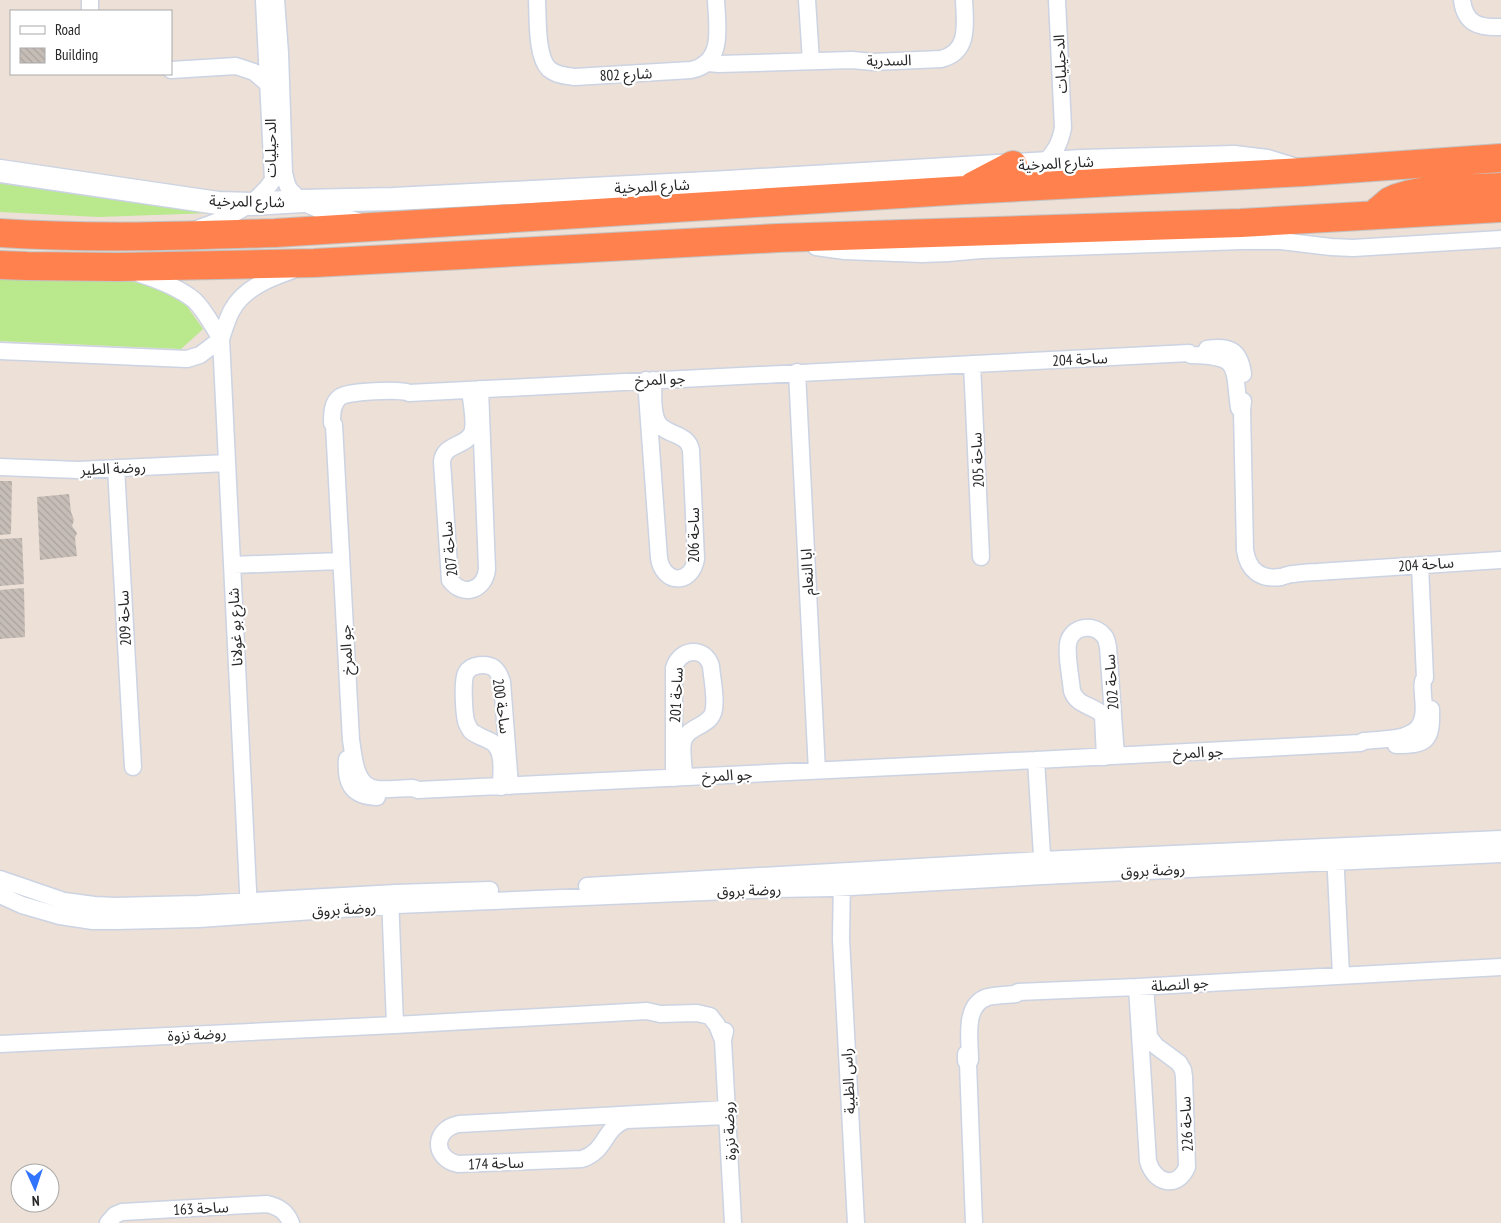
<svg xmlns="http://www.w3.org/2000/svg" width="1501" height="1223" font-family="'PT Sans Narrow','Noto Sans Arabic',sans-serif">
	<defs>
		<pattern id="building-back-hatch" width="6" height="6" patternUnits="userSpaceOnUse" patternTransform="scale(1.25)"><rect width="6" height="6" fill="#c6bdb7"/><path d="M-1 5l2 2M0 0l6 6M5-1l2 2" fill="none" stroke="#aaa29d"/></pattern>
	</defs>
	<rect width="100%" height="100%" fill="#ece0d7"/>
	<!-- garden -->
	<path fill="#b9e88d" d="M0,179L210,213L99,217L0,212Z
		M0,278L127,281L152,285L186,305L203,329L181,349L0,341Z"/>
	<!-- building -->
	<path fill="url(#building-back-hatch)" d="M0,481H12L11,534L0,535Z
		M69,494L71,512L74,520L72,526L77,533L75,538L77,556L40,560L37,497Z
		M22,538L24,584L0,586V539Z
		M24,588L25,637L0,639V590Z"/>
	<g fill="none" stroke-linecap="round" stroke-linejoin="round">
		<defs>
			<path id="street" d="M90,0V11
				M276,0L280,53L284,173C286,179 286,186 291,191C307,210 336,215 358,221
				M537,0C538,18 536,56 549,69C556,75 566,76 575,77L691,70C725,63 717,26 716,0
				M807,0L811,61
				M1462,0C1465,24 1479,28 1501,27
				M708,63L719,64L852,60L873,62L941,59C970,52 965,24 964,0
				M171,70L236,66L254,72L268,84
				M1044,163C1055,153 1060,143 1063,128L1057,0
				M199,228C227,219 257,205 273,180L264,0
				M816,247L845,251L922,254L948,253L981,250L1242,241H1281L1331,247L1353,248L1501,239
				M140,274C159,280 178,287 194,300C205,310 213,327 221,339
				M1207,349C1230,345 1240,351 1243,374
				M0,351L187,359L200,355L221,339
				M972,364L981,557
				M797,372L817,771
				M646,380L659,558C663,584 691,586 696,559L691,450C688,433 667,436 658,423C651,412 654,393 653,380
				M470,390C471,400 476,424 472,433C465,447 443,444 442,462L450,580C463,598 485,590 487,569L480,389
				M1243,401L1242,410L1245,550C1248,570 1260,580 1281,577C1285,576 1289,574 1293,574C1301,573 1309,572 1317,572L1501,560
				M1242,410L1239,408C1233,365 1241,356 1191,355L1189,353L409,393C400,389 348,391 340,397C332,403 332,414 332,423L334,425L351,740C354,756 354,787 377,789C389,790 401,788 413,788L418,790L1036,760L1360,743L1364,741C1381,739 1414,741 1421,723C1425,715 1424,705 1423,696C1423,690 1421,682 1425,678L1420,565
				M0,467L78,470L227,463
				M116,468L133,767
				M232,565L341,561
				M1396,745C1427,745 1432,741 1431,709
				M1105,757L1103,715C1093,705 1077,706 1072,691C1071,679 1065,650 1069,640C1075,625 1095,624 1104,636C1107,639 1107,643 1108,647L1116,756
				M347,759C345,784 352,796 377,797
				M1036,760L1043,871
				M674,778V668C680,648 705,646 711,666C712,679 717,701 713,713C708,727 687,726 683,742C681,753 684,766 684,777
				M501,787C501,773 505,751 492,742C485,738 477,736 471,731C469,728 467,725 466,721C464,712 462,681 466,673C471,664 487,663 494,668C499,672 500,677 502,682L510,786
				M1335,852L1341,975
				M842,878L841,939L856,1223
				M0,879L64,901L94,905L115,906L198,904L396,893L490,890
				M587,886L1042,860L1501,839
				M0,895L22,905L60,916L93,921H116L199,919L397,905L775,889L833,888L1043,876L1501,854
				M390,896L395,1025
				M249,911L221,339C224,330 227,319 232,310C244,288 270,278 293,270
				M1137,987L1148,1161C1154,1183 1177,1190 1187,1167L1184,1077L1183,1070L1179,1063L1156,1046L1149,1037L1145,987
				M725,1031L723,1040L733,1223
				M0,1044L395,1025L647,1011L660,1014L697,1013L710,1016L717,1025L723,1040
				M966,1054V1061L968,1063L974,1223
				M968,1063L970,1060C970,1040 963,1004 988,997C997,995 1007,995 1016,994L1018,992L1137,987L1501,967
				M727,1109L459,1124C433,1129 432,1158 458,1164L582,1159C607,1151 603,1128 626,1120L728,1116
				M108,1223L115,1215L122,1212L267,1204C279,1207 286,1211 291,1223"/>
			<path id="secondary" d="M0,171L218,203L252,204L302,201L394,199L728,182L1082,161L1234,157L1267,161L1293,169"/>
			<path id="highway" d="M973,186L1013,165
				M1378,211C1382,208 1386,204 1390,201C1417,187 1470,189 1501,187
				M0,233C91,239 183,236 275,233L965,190L1304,172L1501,158
				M0,265L27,266L118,267L314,263L778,238L1241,223L1501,208"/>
		</defs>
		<!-- street casing -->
		<use href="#street" stroke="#ccd3e2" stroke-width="19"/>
		<!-- secondary casing -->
		<use href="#secondary" stroke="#ccd3e2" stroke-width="25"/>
		<!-- highway casing -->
		<use href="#highway" stroke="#c3c3c3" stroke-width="30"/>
		<!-- street -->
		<use href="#street" stroke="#fff" stroke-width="16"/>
		<!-- secondary -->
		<use href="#secondary" stroke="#fff" stroke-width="22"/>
		<!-- highway -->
		<use href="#highway" stroke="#ff824e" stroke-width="28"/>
	</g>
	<g text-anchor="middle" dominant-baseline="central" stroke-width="4.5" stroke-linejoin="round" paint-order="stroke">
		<!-- street labels -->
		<g font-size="15" fill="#272727" stroke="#fff">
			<text transform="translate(889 60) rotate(-1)">السدرية</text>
			<text transform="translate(1060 64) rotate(-93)">الدحيليات</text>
			<text transform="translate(626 74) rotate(-3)">شارع 802</text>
			<text transform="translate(270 148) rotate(-90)">الدحيليات</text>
			<text transform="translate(1056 163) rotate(-3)">شارع المرخية</text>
			<text transform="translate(652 186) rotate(-3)">شارع المرخية</text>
			<text transform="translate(247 201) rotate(1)">شارع المرخية</text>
			<text transform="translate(1080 359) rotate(-3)">ساحة 204</text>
			<text transform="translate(660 379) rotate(-3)">جو المرخ</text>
			<text transform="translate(977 460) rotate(-93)">ساحة 205</text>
			<text transform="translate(113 468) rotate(-3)">روضة الطير</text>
			<text transform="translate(693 535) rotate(-90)">ساحة 206</text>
			<text transform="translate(449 549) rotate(-96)">ساحة 207</text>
			<text transform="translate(1426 564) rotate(-4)">ساحة 204</text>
			<text transform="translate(807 572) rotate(-93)">ابا النعام</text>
			<text transform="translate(124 618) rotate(-93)">ساحة 209</text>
			<text transform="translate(235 627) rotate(-93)">شارع بو غولانا</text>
			<text transform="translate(346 650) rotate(-93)">جو المرخ</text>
			<text transform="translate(1111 682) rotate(-94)">ساحة 202</text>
			<text transform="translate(676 695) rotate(-87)">ساحة 201</text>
			<text transform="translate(502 706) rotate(82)">ساحة 200</text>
			<text transform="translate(1198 752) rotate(-3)">جو المرخ</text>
			<text transform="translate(727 775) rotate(-3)">جو المرخ</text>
			<text transform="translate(1153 870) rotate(-3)">روضة بروق</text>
			<text transform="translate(749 890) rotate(-2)">روضة بروق</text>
			<text transform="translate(344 909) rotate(-4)">روضة بروق</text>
			<text transform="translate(1180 984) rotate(-4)">جو النصلة</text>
			<text transform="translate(197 1034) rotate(-3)">روضة نزوة</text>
			<text transform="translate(848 1081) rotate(-93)">راس الظبية</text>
			<text transform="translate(1186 1124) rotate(-93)">ساحة 226</text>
			<text transform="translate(729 1131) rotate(-93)">روضة نزوة</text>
			<text transform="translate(496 1163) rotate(-2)">ساحة 174</text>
			<text transform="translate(201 1208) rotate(-3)">ساحة 163</text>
		</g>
	</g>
	<!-- legend -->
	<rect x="10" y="10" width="162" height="65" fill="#ffffff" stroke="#a9a9a9"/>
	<rect x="20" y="26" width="25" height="8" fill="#ffffff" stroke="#a9a9a9"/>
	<text x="55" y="35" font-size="15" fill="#272727">Road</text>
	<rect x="20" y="48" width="25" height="15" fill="url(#building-back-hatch)" stroke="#a9a9a9"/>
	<text x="55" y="60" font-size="15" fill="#272727">Building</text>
	<!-- north arrow -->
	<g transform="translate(35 1188) rotate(177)"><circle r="24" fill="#ffffff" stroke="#a9a9a9"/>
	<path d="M0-4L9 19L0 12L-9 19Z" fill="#3074ff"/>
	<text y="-8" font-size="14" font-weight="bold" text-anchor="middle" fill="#272727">N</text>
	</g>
</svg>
